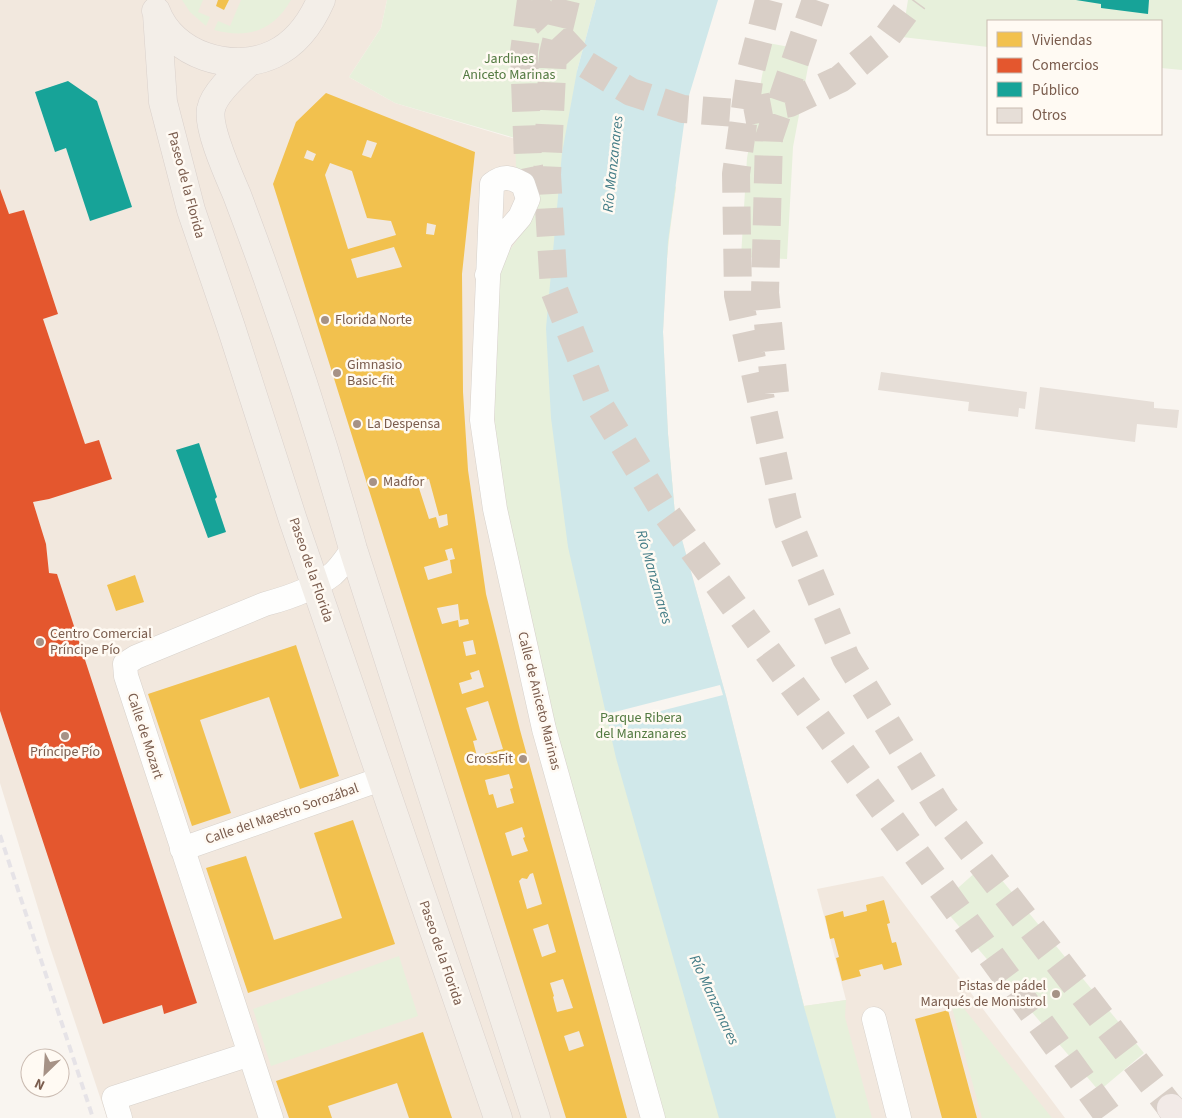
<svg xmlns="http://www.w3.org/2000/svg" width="1182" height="1118" font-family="'Source Sans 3',sans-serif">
	<rect width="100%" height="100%" fill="#f9f5f0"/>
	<!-- residential -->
	<path fill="#f2e8de" d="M0,0H387L381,28L349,77L395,103L676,187L668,241L663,332L668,434L675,515L726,696L804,1006L846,1000L817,889L883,876L1065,1118H107L48,941L0,783Z"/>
	<!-- green -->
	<path fill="#e7f0db" d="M182,0H203L198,12L210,17L206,26L190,12Z
		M241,0H291C273,31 248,39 214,30L218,21L230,26Z
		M387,0H596L577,71L676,187C669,235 663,283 663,332C663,393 670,454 675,515L804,1006L846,1000L845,1017L872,1118H662L555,741L510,539L498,460L492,388L499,266L524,230L522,174L516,167L515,138L395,103L349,77L381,28Z
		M908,0H1182V70L1161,68V21H988V47L902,37Z
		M768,43L811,51L793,147L787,259L741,257L747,158Z
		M987,862L1144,1053L1099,1091L940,904Z
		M399,956L418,1016L271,1066L253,1009Z
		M957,1000L1052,1118H982L951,1004Z"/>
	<!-- water -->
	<path fill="#d0e8ea" d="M596,0H718L687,102L668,241L663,332L668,434L675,515L726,696L804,1007L836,1118H719L616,758L568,547L551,418L546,328L562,153L577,71Z"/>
	<!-- pier -->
	<path fill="#f9f5f0" d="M720,685L723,695L606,725L603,715Z"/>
	<!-- homes -->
	<path fill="#f2c14e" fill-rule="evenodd" d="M218,0H229L224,10L216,6Z
		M326,93L475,152L462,274L463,392L468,470L486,594L520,730L627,1118H566L273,184L296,122ZM367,140L377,143L371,158L362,155ZM307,150L316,154L313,161L304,158ZM330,163L352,171L367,218L391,221L396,235L348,249L325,175ZM427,223L436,225L434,235L426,234ZM394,247L402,267L357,278L351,259ZM429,479L439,516L447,514L448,525L439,528L436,517L429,519L417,482ZM452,548L455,559L450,560L452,573L428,580L424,567L448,560L445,550ZM458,604L460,620L468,619L469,624L459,627L458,620L442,624L437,608ZM473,640L476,654L466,656L463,642ZM479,670L484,687L462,694L459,683L472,679L470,673ZM488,701L503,749L477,756L473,741L477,740L466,708ZM509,774L513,788L510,789L514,803L497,808L493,794L489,795L485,780ZM522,827L525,837L523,838L528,851L512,856L505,833ZM533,873L542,904L527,909L519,881L522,878L527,879L530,874ZM548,924L556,952L542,957L533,929ZM563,979L573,1008L557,1012L553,997L554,996L550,983ZM579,1031L584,1046L569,1051L564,1036Z
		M135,575L144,602L116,611L107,585Z
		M296,645L339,776L300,789L269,697L200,720L231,813L192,826L148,694Z
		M353,820L395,944L248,993L206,868L246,856L274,940L342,918L314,833Z
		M884,900L890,923L887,924L892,943L896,942L902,965L884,970L882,964L859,970L861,976L842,981L836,958L839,957L834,938L830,939L825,916L843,911L844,917L867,911L866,905Z
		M948,1010L963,1066L977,1118H942L915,1019Z
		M423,1032L452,1118H409L397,1083L328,1106L332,1118H289L276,1081Z"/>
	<!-- shops -->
	<path fill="#e4572e" d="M0,189L9,214L24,210L58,314L43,319L85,444L99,440L112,479L49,499L33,502L46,544L49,573L57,574L197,1003L164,1014L162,1005L103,1024L0,711Z"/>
	<!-- public -->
	<path fill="#17a398" d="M1076,0H1149L1148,14L1101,8V4Z
		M68,81L97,101L132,207L90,221L66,148L55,152L35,92Z
		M199,443L217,497L215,499L226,532L208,538L176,450Z"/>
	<!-- building -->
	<path fill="#e6ded7" d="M881,372L1027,392L1025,409L1019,408L1018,417L968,411L969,402L878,390Z
		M1040,387L1154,402V408L1179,410L1177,428L1137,424L1135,442L1035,429Z"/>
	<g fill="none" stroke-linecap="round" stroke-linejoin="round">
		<!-- motorway-tunnel -->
		<path stroke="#d9cfc7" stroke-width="28" stroke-dasharray="28 14" stroke-linecap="butt" d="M531,0L524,52L528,162L536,201
			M534,0L548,24L585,64L631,92L683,109L737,113L790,103L840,79L881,45L914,0
			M566,0L553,54L547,175L554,290L600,406L663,509L1110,1118
			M769,0L750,74L736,174L738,295L787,519L846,658L941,811L1171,1108
			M775,393L765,293L769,138L816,0"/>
		<defs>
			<path id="minor" d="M487,275L501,239L520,217L528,199L523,184C510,177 504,175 492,184L482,420L495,509L544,729L653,1118
				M182,849L381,779
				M874,1019L899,1118
				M120,1118L114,1098L250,1054
				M271,1118L126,676L125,664L136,657L265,604C288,598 314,589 333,574C341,567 347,557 353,549"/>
			<path id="primary" d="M156,11C172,55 232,74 274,54C297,43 311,23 321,0
				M157,14L163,102L191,210L231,327L293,520L498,1118
				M249,62C237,73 214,93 211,109C207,128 229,176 237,195C281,311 320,430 353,549L536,1118"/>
			<path id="motorway" d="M1171,1108L1179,1118"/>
		</defs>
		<!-- minor casing -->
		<use href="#minor" stroke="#d7d1cb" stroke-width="25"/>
		<!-- primary casing -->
		<use href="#primary" stroke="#dad1cc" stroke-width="29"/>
		<!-- motorway casing -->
		<use href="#motorway" stroke="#dad1cc" stroke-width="29"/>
		<!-- minor -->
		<use href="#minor" stroke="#fefefd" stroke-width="24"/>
		<!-- primary -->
		<use href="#primary" stroke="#f3eee8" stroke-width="28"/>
		<!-- motorway -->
		<use href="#motorway" stroke="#f2eae7" stroke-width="28"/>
		<!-- rail -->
		<path stroke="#e6e3e7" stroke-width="4" stroke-dasharray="8 5" stroke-linecap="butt" d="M0,835L93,1118"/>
	</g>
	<!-- markers -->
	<g fill="#a69286" stroke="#fffaf3" stroke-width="2">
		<circle cx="325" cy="320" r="5"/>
		<circle cx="337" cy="373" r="5"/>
		<circle cx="357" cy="424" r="5"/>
		<circle cx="373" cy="482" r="5"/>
		<circle cx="40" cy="642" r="5"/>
		<circle cx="65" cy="736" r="5"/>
		<circle cx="523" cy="759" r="5"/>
		<circle cx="1056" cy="994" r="5"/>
	</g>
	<g text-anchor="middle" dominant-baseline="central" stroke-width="5" stroke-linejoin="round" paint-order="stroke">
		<!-- park labels -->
		<g font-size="14" fill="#537a41" stroke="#fffaf3">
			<text x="509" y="59">Jardines<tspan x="509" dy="16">Aniceto Marinas</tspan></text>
			<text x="641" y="718">Parque Ribera<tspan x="641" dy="16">del Manzanares</tspan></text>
		</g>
		<!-- street labels -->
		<g font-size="14" fill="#7a5c4d" stroke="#fffaf3">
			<text transform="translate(186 185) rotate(75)">Paseo de la Florida</text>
			<text transform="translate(311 570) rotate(71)">Paseo de la Florida</text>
			<text transform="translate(539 701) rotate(76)">Calle de Aniceto Marinas</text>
			<text transform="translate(145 736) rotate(72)">Calle de Mozart</text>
			<text transform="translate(282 814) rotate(-19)">Calle del Maestro Sorozábal</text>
			<text transform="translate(441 953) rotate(71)">Paseo de la Florida</text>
		</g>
		<!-- poi labels -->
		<g font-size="14" fill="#7a5c4d" stroke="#fffaf3" text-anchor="start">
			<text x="335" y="320">Florida Norte</text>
			<text x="347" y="365">Gimnasio<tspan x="347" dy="16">Basic-fit</tspan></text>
			<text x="367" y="424">La Despensa</text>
			<text x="383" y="482">Madfor</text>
			<text x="50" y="634">Centro Comercial<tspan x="50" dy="16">Príncipe Pío</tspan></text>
			<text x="65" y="752" text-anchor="middle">Príncipe Pío</text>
			<text x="513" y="759" text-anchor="end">CrossFit</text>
			<text x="1046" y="986" text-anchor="end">Pistas de pádel<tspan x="1046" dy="16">Marqués de Monistrol</tspan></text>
		</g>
		<!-- water labels -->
		<g font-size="15" font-style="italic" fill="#437c86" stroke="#fffaf3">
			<text transform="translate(613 164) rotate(-84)">Río Manzanares</text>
			<text transform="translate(654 577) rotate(74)">Río Manzanares</text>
			<text transform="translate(714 1000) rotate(65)">Río Manzanares</text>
		</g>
	</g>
	<!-- legend -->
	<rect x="987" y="20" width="175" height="115" fill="#fffaf3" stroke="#cabbb1"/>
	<rect x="997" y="32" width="25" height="15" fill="#f2c14e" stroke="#cabbb1"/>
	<text x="1032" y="45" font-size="15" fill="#7a5c4d">Viviendas</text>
	<rect x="997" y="58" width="25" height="15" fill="#e4572e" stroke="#cabbb1"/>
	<text x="1032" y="70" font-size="15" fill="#7a5c4d">Comercios</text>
	<rect x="997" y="82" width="25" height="15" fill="#17a398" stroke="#cabbb1"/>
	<text x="1032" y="95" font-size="15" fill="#7a5c4d">Público</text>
	<rect x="997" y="108" width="25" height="15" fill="#e6ded7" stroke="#cabbb1"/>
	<text x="1032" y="120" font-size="15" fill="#7a5c4d">Otros</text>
	<!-- north arrow -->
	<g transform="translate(45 1073) rotate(205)"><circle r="24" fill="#fffaf3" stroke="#cabbb1"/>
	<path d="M0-4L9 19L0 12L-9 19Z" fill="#a69286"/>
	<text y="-8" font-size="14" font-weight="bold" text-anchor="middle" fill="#7a5c4d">N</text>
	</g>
</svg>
